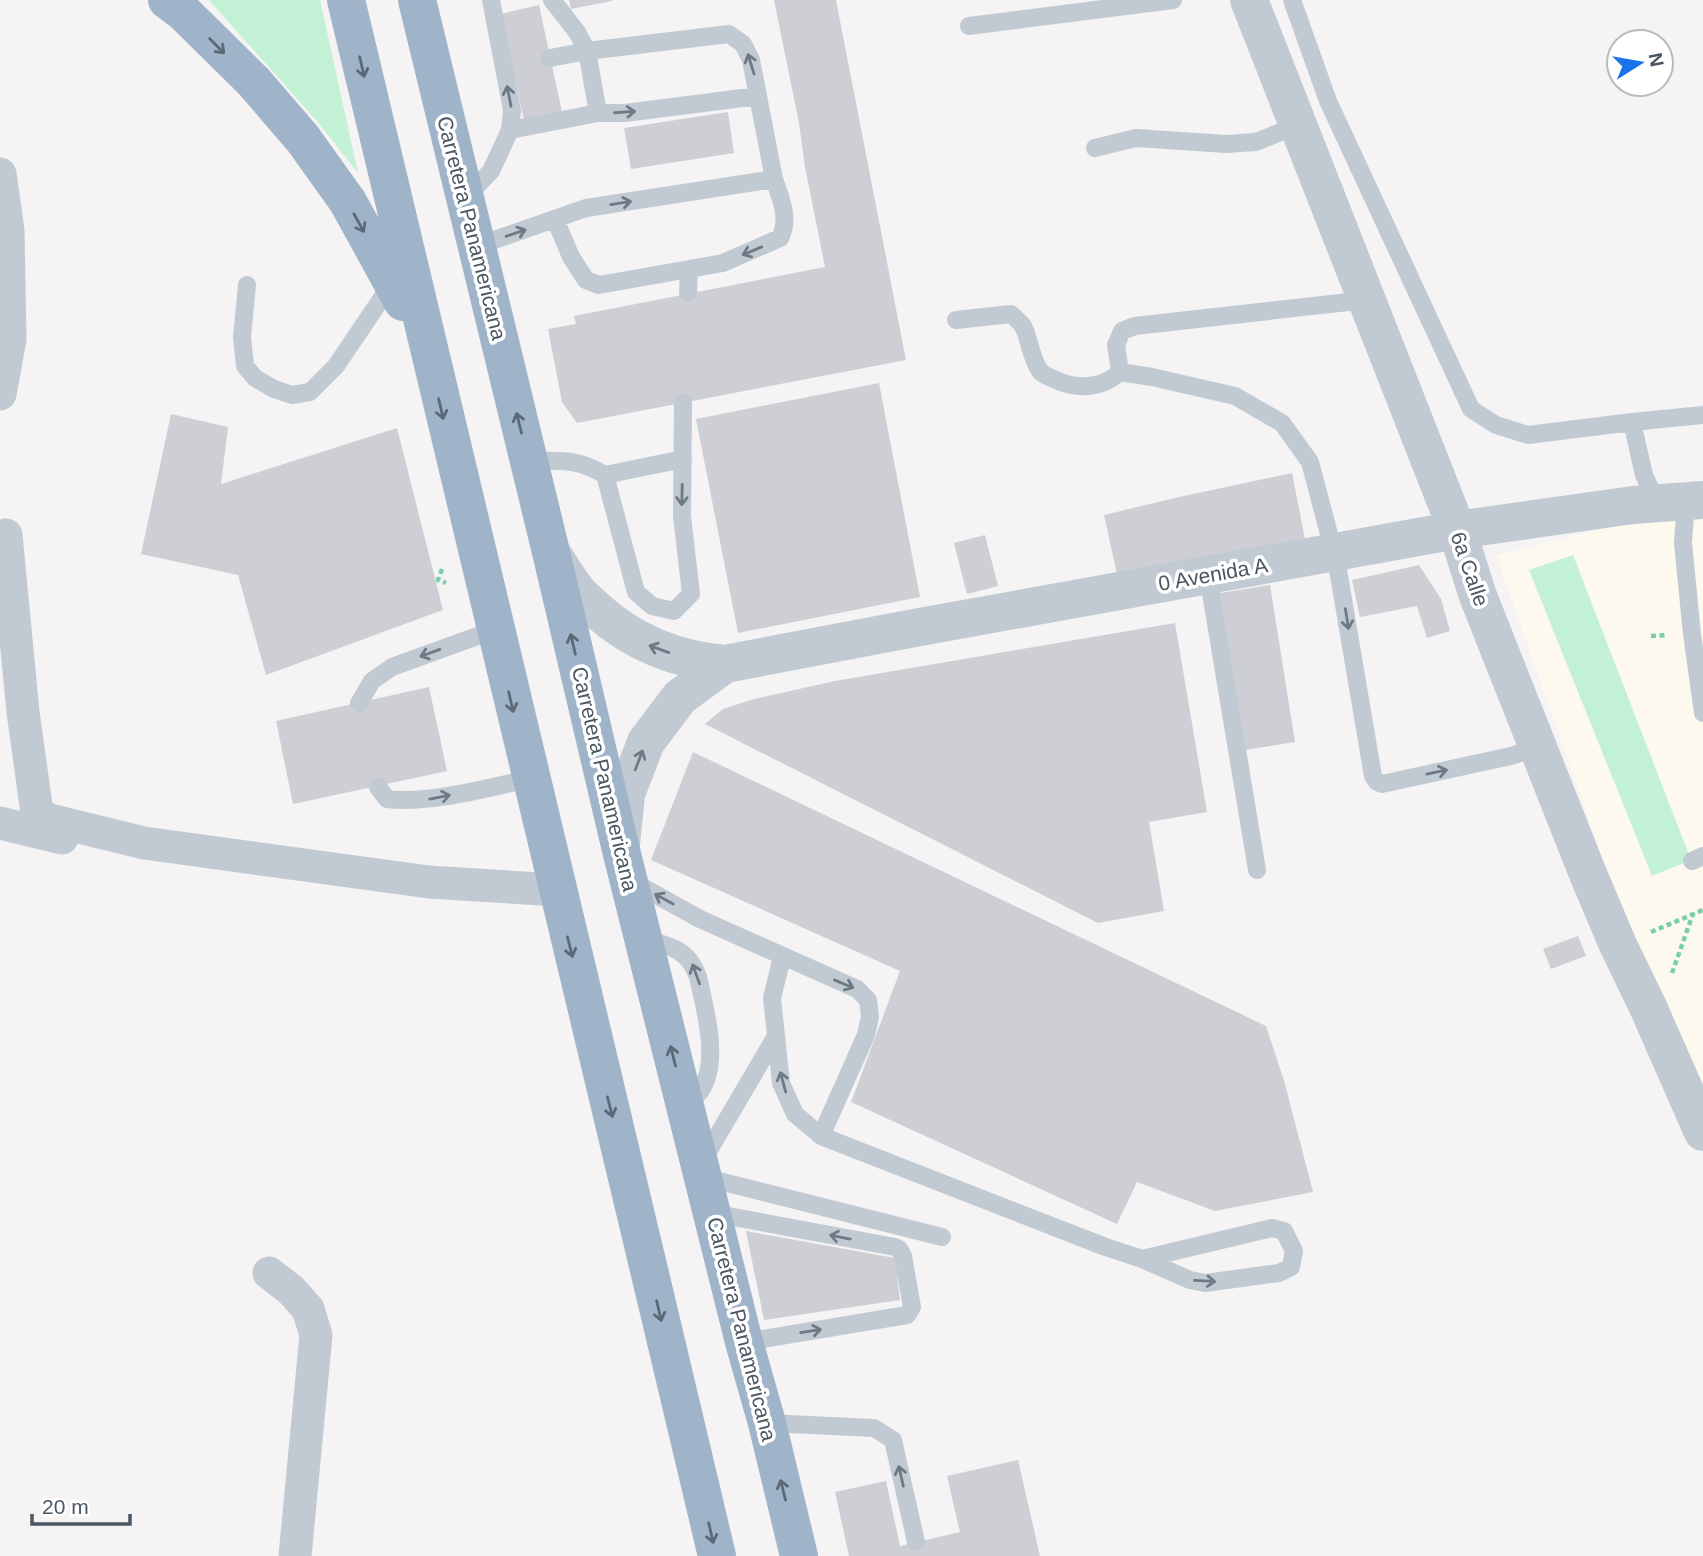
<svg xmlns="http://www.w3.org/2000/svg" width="1703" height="1556" font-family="Arial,sans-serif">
	<rect width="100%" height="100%" fill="#f5f3f3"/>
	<!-- commercial -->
	<path fill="#fdf9ef" d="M1703,518V1091L1644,978L1496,555L1614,526Z"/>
	<!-- green -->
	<path fill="#c3f1d5" d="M209,0H320L358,173L317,121Z
		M1573,555L1691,860L1652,876L1529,570Z"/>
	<!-- building -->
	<path fill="#cdcfd5" d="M569,0H612V1L571,9Z
		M774,0H836L906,360L577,423L562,402L548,329L576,324L574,316L825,267L805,167L799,123Z
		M539,5L562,112L524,120L501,14Z
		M728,112L734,153L631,169L624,128Z
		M879,383L920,597L738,633L696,419Z
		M171,414L228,427L221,484L397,428L443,610L266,675L238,575L141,554Z
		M1292,473L1305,539L1118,579L1104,515L1179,497Z
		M985,535L998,586L967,594L954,543Z
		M1419,565L1441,599L1450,631L1427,638L1417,606L1360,617L1352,580Z
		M1270,585L1295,742L1245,750L1220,593Z
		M1175,623L1207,812L1149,822L1164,911L1098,923L705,724L723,709L754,699L835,681Z
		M429,687L447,771L293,804L276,721Z
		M693,752L1266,1026L1285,1084L1313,1192L1215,1211L1137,1182L1117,1224L851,1102L900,971L651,860Z
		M1578,936L1586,956L1551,969L1543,949Z
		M746,1231L895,1258L900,1300L764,1320Z
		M1018,1460L1040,1556H849L835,1492L886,1481L900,1546L960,1532L947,1476Z"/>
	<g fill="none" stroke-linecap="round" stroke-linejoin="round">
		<!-- path -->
		<path stroke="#7ad0a6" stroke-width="4.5" stroke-dasharray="5 3.5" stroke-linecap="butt" d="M442,569L438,580L446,583
			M1651,636L1667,635
			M1651,932L1703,910
			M1672,973L1693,914"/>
		<!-- service -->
		<path stroke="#c1cad2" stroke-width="18" d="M552,0L577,32L587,51L729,34L743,44L751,60L774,179C781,199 790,219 780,238L723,263L599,285L586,280L571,257L555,219
			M1292,0L1328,101L1471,409L1496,425L1528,435L1632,422L1644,475L1657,503
			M969,26L1173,0
			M550,58L587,51L598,113
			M510,130L598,113H625L758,96
			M1095,148L1136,138L1226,144L1256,142L1298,125
			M465,198L491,171L510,130L512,110L491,0
			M477,246L586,208L774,179
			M247,285L242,337L245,366L255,378L274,389L292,395L310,392L336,366L392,283
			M688,293L689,269
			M956,320L1011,314C1015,318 1020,322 1023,326C1030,340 1031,359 1040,371C1043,375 1050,377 1054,379C1076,390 1102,389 1120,372L1116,345L1122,331L1135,326L1366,300
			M1120,372L1152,377L1235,396L1282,423L1310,462L1329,534L1335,552L1373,776L1377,782L1382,784L1511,756L1538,747
			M1632,422L1703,415
			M529,461C561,461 577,458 605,475L636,592L652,606L674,611L691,594L682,516L683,403
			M605,475L683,459
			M1686,501L1683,543L1692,634L1703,713
			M1208,575L1257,870
			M359,703L372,681L392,667L494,630
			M378,787L387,799C431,804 486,788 530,779
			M1692,861L1703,856
			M633,882L700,919L857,989L868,1000L870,1017L866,1035L821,1136
			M643,939C670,945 689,950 698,977C705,1009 720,1061 701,1090C697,1096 690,1101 685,1107
			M782,957L772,998L781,1083L795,1114L821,1136L1103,1246L1142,1259L1190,1280L1205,1283L1279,1273L1291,1267L1294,1251L1284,1231L1272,1228L1142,1259
			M702,1162L776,1036
			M703,1177L942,1237
			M712,1213L895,1247L899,1249L903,1256L912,1307L907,1315L744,1342
			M767,1423L874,1428L893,1440L916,1542"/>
		<!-- minor -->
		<path stroke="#c1cad2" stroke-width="33" d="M0,174L8,230L10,339L0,394
			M6,535L23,712L37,813L50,820L144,843L429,882L557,890
			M0,823L62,838
			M269,1273L291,1290L308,1309L316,1335L295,1556"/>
		<!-- tertiary -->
		<path stroke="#c1cad2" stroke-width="38" d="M1249,0L1457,530L1478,596L1588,874L1618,945L1648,1007L1703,1132
			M551,552C560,565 568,580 578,592C584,599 592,605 598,611C634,643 678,660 725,664L909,629L1457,530L1633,505L1703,500
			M621,844L626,794L646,742L680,697L725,664"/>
		<!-- trunk -->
		<path stroke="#9fb4c9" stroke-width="38" d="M167,0L183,12L254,82L303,139L348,202L403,302
			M346,0C465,520 595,1037 717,1556
			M417,0L551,552L621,850L744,1342L767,1423L799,1556"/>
	</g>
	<!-- one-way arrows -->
	<defs><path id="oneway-shaft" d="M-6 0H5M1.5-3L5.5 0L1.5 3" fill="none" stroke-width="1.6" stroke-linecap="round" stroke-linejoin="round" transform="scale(1.75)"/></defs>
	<g stroke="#5b6976">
		<use href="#oneway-shaft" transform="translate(217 46) rotate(45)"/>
		<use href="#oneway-shaft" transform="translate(362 67) rotate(77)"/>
		<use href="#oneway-shaft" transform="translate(359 223) rotate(61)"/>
		<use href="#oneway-shaft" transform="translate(441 409) rotate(77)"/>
		<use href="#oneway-shaft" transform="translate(519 423) rotate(-104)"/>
		<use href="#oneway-shaft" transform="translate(573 644) rotate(-103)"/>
		<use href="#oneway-shaft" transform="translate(511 702) rotate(77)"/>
		<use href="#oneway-shaft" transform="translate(570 947) rotate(76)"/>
		<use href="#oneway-shaft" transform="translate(673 1056) rotate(-104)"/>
		<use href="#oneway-shaft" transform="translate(610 1107) rotate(76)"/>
		<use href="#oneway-shaft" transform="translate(659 1311) rotate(77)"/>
		<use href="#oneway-shaft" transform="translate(783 1490) rotate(-104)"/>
		<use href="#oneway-shaft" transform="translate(711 1533) rotate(77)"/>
	</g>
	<g stroke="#6e7983">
		<use href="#oneway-shaft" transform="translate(751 64) rotate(-107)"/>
		<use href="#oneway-shaft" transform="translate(509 96) rotate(-101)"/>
		<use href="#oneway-shaft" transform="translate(625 112) rotate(-4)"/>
		<use href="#oneway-shaft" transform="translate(621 203) rotate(-9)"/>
		<use href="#oneway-shaft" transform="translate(516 233) rotate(-19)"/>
		<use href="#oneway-shaft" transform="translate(752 251) rotate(157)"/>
		<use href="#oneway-shaft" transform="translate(682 495) rotate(91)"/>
		<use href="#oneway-shaft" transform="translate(1347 619) rotate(81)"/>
		<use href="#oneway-shaft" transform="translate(659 649) rotate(-160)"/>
		<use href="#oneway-shaft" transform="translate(430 653) rotate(160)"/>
		<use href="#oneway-shaft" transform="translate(639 760) rotate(-69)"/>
		<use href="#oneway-shaft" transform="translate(1437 772) rotate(-12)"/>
		<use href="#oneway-shaft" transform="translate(440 797) rotate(-11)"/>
		<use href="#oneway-shaft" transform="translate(664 899) rotate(-151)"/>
		<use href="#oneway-shaft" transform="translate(696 974) rotate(-110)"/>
		<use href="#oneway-shaft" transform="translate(844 984) rotate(23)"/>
		<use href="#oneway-shaft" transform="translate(783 1082) rotate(-105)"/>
		<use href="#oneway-shaft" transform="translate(840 1237) rotate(-169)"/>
		<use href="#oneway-shaft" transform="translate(1205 1281) rotate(3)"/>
		<use href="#oneway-shaft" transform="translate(811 1331) rotate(-9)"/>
		<use href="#oneway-shaft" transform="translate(901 1476) rotate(-103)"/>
	</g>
	<g text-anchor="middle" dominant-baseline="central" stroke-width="7" stroke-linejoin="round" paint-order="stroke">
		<!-- street labels -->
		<g font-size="21" fill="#4a5661" stroke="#fff">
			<text transform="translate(472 228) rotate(76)">Carretera Panamericana</text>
			<text transform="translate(1470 569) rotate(71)">6a Calle</text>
			<text transform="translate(1213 574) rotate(-10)">0 Avenida A</text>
			<text transform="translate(605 779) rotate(77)">Carretera Panamericana</text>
			<text transform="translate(742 1329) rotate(76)">Carretera Panamericana</text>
		</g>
	</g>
	<!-- north arrow -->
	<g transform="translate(1640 63) rotate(79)"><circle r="33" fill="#ffffff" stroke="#b7bbc0" stroke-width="2"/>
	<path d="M0-5L12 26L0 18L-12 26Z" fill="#1a73e8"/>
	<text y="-10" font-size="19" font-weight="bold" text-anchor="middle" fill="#4a5661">N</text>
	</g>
	<!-- scale -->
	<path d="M32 1514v10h98v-10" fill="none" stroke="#4a5661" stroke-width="3.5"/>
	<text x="42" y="1514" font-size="21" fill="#4a5661" stroke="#ffffff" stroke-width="5" paint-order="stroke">20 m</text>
</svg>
